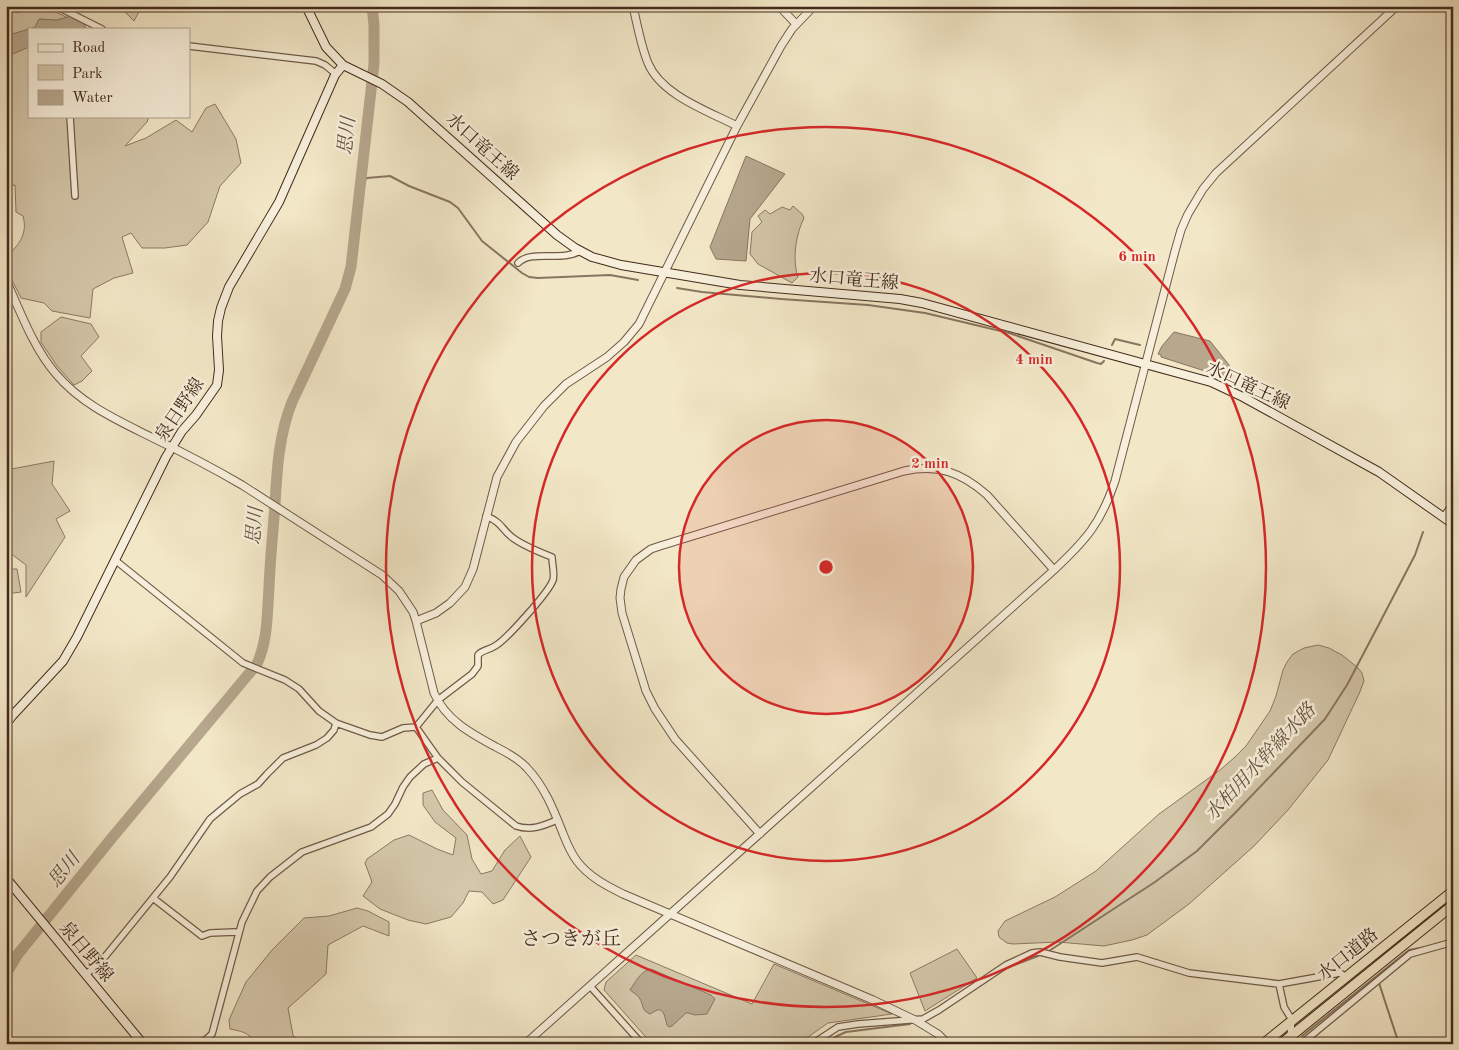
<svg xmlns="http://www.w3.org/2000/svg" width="1459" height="1050" font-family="'Old Standard TT','Noto Serif JP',serif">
	<rect width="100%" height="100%" fill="#f2e7c7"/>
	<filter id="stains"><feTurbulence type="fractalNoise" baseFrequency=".004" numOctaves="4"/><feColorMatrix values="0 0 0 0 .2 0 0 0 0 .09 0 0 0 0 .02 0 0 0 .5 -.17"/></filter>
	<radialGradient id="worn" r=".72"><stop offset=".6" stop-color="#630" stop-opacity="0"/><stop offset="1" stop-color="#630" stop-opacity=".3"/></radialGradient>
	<!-- green -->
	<path fill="#d4c7aa" stroke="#8c7963" d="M7,6H16L17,13L25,10L28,6H44L70,19L57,22L41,19L37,28L29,29V31L6,37Z
		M115,6H142L134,21L126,13Z
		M29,43V116H149L147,122L125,146L146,138L176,120L192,132L206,108L215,104L236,139L241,163L220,186L208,222L187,245L165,248H142L131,233L122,237L133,273L114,278L93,289L90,318L52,311L44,303L21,298L6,268V257C19,245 28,234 23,216L16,212L15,185L6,186V52Z
		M793,206L802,214L804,218C796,234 792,259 798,277L792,283L758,264L750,254L752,232L762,222L758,216L765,210L770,214L782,207L790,210Z
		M61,317L91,324L99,337L81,356L92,371L82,381L74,385L57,366L41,342V332Z
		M54,461L52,484L70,511L56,519L65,537L26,597V565L6,550V470Z
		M6,569H17L21,592L6,594Z
		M1318,645L1329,648L1342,655L1358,668L1362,673L1364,681L1359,694L1328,760L1288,810L1254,846L1189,904L1147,935L1132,940L1104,946L1058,942L1013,944L1007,943L999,937L998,931L1005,921L1055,897L1096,871L1159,814L1220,770L1235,757L1246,746L1270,711L1276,696L1283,670L1287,662L1293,654L1304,648Z
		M432,790L443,810L467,835L472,859L481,874L492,871L505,850L520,836L531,857L503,900L493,904L482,892L469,891L463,903L451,917L426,924L408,920L380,909L363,896L372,882L365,863L367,859L394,840L409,835L437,849L453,855L456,838L435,822L423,805V793Z
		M357,908L368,911L389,922V936L363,926L328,945L326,974L288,1008L293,1035L301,1044H253L254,1041C248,1032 240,1031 230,1029L229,1020L246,982L272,950L304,918L329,916Z
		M957,949L977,978L925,1011L910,973Z
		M636,955L752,1004L774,964L892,1014L828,1023L798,1044H652L604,990L606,982Z"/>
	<!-- water -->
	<path fill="#b6a78d" stroke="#887560" d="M71,16L84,22L86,29H30L35,27L39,19L57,20Z
		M29,29V47L8,56L6,54V38L12,34Z
		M746,156L785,174L750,219L746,261L716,259L710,247Z
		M1174,332L1210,341L1233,370L1230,379L1161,357V355L1158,354L1162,346Z
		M651,969L711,995L715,999L707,1014L695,1015L688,1013H686L672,1026L669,1027L667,1025C665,1020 665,1008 657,1010C655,1011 652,1013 650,1014C641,1010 644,1006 640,999C638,995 634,993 630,990C635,983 641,970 651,969Z"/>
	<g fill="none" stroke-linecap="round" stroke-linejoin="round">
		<!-- stream -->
		<path stroke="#887560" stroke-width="2" d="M360,185L367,178L390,176L409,186L450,202L458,208L482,241L522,273L529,277L538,278L610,275L638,280
			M677,288L702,292L781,299L868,305L925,313L1009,333L1097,363L1101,364L1104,361
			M1112,345L1115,339L1140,345
			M1049,951L1155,882L1197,851L1235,813L1325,719L1347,685L1378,626L1415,555L1423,532
			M1001,971L1009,967L1038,956
			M1379,983L1399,1044
			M1302,1036L1409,950L1426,947
			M824,1044L837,1036L846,1032L910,1024"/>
		<!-- river -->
		<path stroke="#b6a78d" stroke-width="11" d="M6,974L18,954L111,839L257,664C268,640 267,614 269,588C270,560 273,532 275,504C277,469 279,434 292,402L345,289L351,267L374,64V25L372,6"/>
		<defs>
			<path id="minor" d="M56,6L102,29
				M189,46L316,61L325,65L336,74
				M70,116L75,196
				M518,263C532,249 561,262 580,251
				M1443,517L1453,504
				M115,560L243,663L285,680L299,689L319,711L336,723L370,735L382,737L403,728L416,727L438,700L472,674L478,666V655C482,650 489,650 495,646C506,640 549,592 553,580C555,574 552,564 552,557C539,552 524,546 513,538C501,529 503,523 486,516
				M416,727L438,758L462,782L516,826C531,831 543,826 557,820
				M153,898L202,936L210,933L235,932L239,933
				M86,974L99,964L170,877L210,819L240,794L258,784L267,774L283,758L316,745L327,738L334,730L336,723
				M1279,984L1284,1007L1292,1020L1290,1036
				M590,986L642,1044
				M201,1044L212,1034L242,922L257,891L270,877L302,852L371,827L388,814L395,804L403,787L410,777L424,764L438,758
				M812,1044L838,1027L858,1024L923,1019L939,1010L1006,965L1032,953L1040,952L1060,957L1102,963L1137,957L1189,973L1279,984L1340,973L1346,977
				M1301,1044L1410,954L1453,942"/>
			<path id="tertiary" d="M633,6C637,24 641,46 648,63C661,95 708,111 737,126
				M779,6L796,24
				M6,280C20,311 34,349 56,374C81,404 117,420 151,437C182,452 213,468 242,485L382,575L399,591L413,612L416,621L434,693C446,720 470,733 496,747C506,752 519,759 527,768C544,786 553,808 562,831C566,841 570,852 577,861C589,877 607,886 623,894L873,1000L915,1020L938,1034L948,1044
				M416,621L436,613L450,603L465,587L473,569L497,477L516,442L544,406L566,384L607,357L624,342L639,324L737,126L781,46L792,29L814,6
				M760,834L675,739L655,709L646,691L622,613L620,598L621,589L624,577L636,560L651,549L660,546L904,471C938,464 961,472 987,495L1054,570
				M525,1044L1054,570C1086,540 1101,523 1115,481L1175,251L1181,230L1188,214L1203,189L1216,173L1397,6"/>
			<path id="secondary" d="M306,6L326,47L343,65L382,84L408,102L557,235L575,248L592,257L621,265L740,285L900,299L922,303L1211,382L1243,397L1379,472L1453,524
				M6,724L12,716L63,661L77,637L166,457L182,431L196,415L217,385L219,370L217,336L218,321L221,308L229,287L279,202L335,75L343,65
				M6,878L143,1044"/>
			<path id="trunk" d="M1263,1044L1453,891
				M1281,1044L1453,905"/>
		</defs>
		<!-- minor casing -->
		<use href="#minor" stroke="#6f5a47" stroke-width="8"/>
		<!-- tertiary casing -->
		<use href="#tertiary" stroke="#6f5a47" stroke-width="9"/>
		<!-- secondary casing -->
		<use href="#secondary" stroke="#432b1c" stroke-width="10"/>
		<!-- trunk casing -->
		<use href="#trunk" stroke="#432b1c" stroke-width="11"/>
		<!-- minor -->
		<use href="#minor" stroke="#f7efdb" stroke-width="5.5"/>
		<!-- tertiary -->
		<use href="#tertiary" stroke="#f7efdb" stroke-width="7"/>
		<!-- secondary -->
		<use href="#secondary" stroke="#f7efdb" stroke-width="8"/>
		<!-- trunk -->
		<use href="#trunk" stroke="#f2e7c7" stroke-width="9"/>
	</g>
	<!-- distance rings -->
	<circle cx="826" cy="567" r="147" fill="#d62828" fill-opacity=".12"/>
	<g fill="none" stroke="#d62828" stroke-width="2.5">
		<circle cx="826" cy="567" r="147"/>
		<circle cx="826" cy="567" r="294"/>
		<circle cx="826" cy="567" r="440"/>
	</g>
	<g text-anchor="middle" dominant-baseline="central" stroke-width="5" stroke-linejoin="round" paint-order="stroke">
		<!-- street labels -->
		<g font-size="18" fill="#432b1c" stroke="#f7efdb">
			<text transform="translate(482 147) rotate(42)">水口竜王線</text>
			<text transform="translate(854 280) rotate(5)">水口竜王線</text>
			<text transform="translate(1248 386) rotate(25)">水口竜王線</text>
			<text transform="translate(180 410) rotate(-56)">泉日野線</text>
			<text transform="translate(86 952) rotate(50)">泉日野線</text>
			<text transform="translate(1348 955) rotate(-39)">水口道路</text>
		</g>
		<!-- water labels -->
		<g font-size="19" font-style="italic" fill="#66503e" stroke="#f7efdb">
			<text transform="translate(348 136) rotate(-84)">思川</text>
			<text transform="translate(256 526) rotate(-85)">思川</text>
			<text transform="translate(1261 763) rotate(-47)">水柏用水幹線水路</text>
			<text transform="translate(65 871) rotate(-51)">思川</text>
		</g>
		<!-- quarter labels -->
		<g font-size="20" fill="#432b1c" stroke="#f7efdb">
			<text x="571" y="940">さつきが丘</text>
		</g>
	</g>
	<circle cx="826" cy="567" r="8" fill="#d62828" stroke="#f7efdb" stroke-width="2.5"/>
	<g font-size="15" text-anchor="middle" font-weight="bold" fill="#d62828" stroke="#f7efdb" stroke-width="5" stroke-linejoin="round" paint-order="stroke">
		<text x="1137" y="261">6 min</text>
		<text x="1034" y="364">4 min</text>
		<text x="930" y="468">2 min</text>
	</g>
	<!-- margin -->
	<rect width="1459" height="1050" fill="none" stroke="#f2e7c7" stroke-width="25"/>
	<rect x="8" y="8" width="1444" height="1035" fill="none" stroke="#432b1c" stroke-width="2.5"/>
	<rect x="12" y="12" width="1434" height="1025" fill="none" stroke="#432b1c"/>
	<!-- legend -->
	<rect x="28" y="28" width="162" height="90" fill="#f7efdb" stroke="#afa18f"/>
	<rect x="38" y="44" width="25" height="8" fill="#f7efdb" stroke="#afa18f"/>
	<text x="72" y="52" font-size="15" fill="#432b1c">Road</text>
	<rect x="38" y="65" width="25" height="15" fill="#d4c7aa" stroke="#afa18f"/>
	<text x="72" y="78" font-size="15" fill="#432b1c">Park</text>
	<rect x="38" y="90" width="25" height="15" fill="#b6a78d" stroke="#afa18f"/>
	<text x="72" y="102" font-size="15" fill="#432b1c">Water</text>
	<rect width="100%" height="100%" filter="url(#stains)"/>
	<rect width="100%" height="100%" fill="url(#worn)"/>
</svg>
